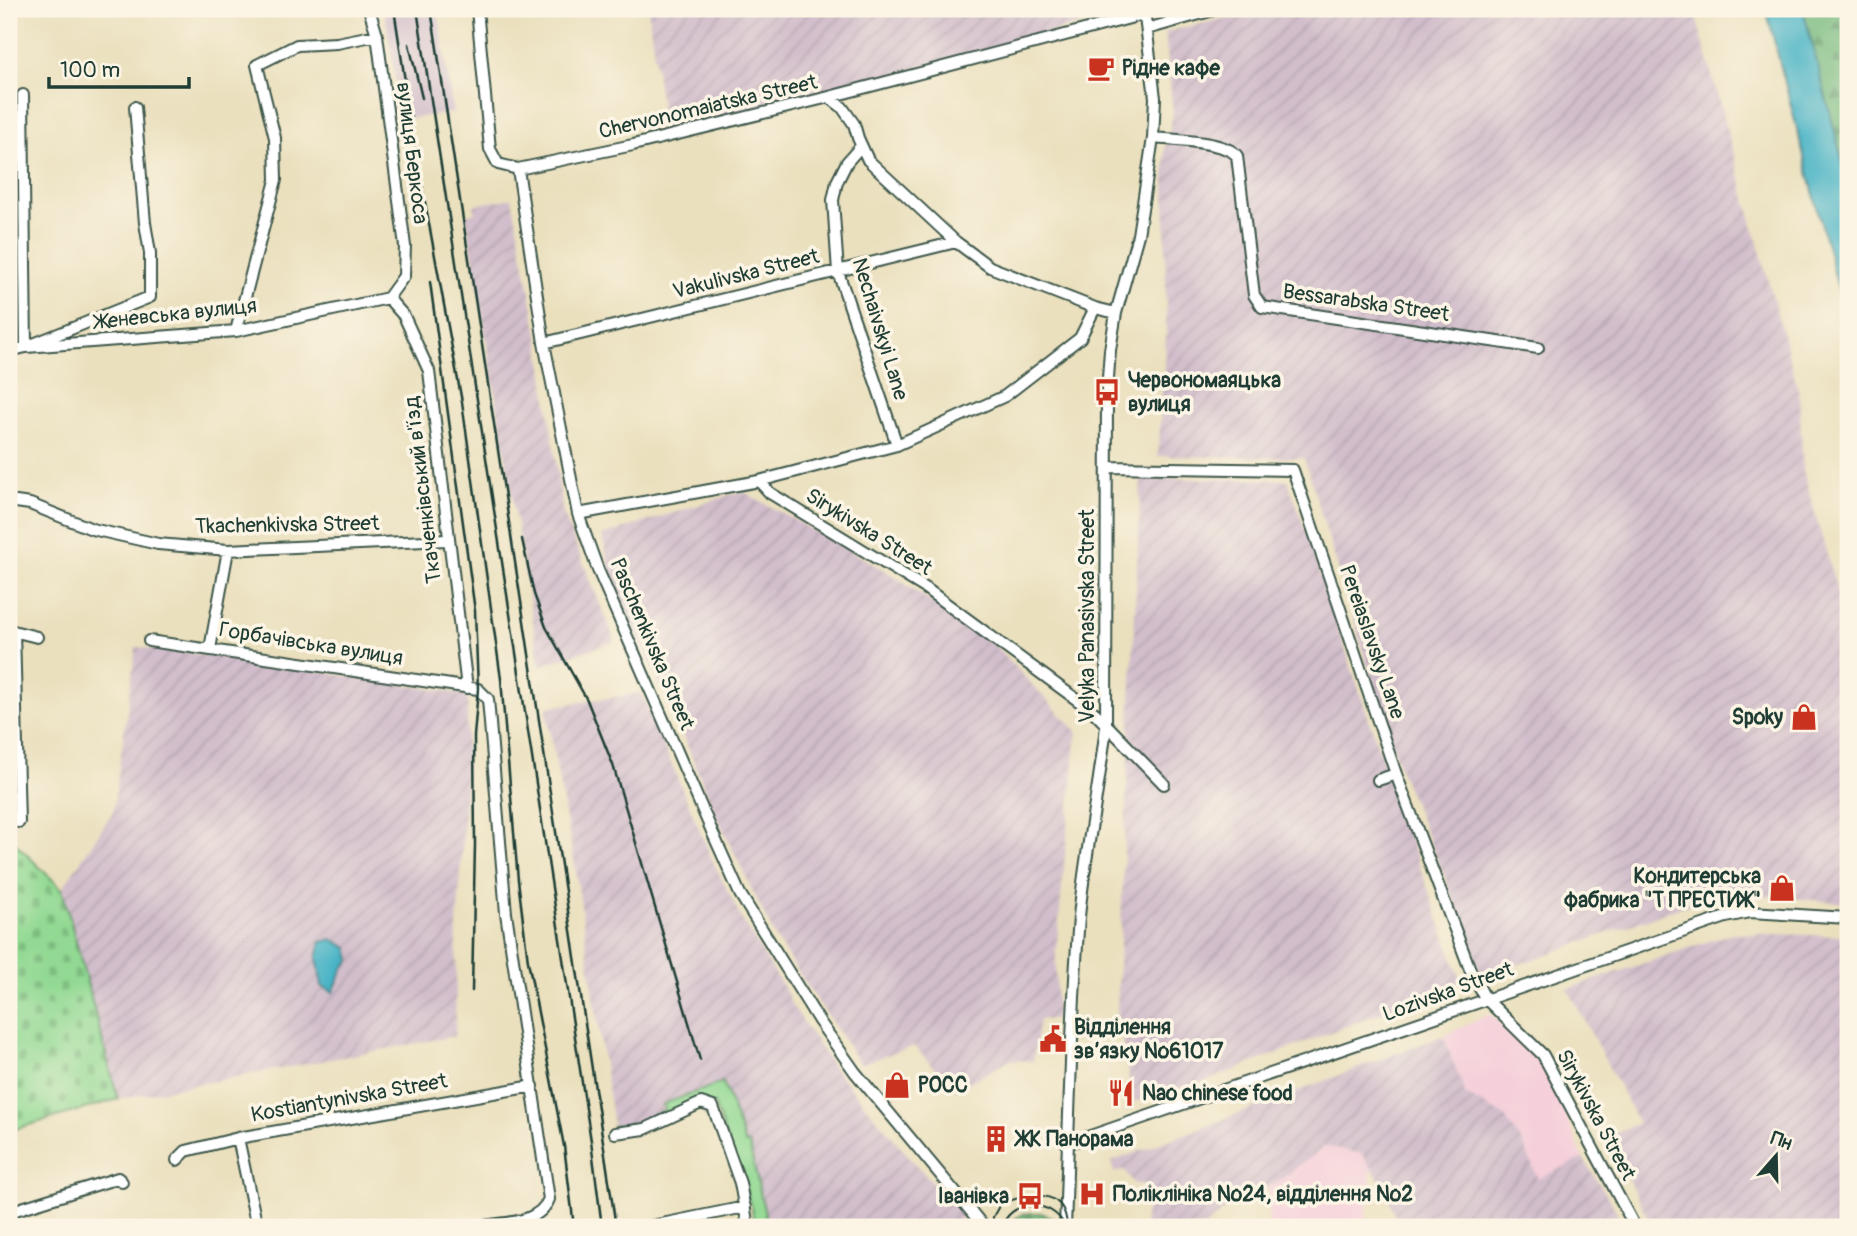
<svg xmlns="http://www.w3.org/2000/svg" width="1857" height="1236" font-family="Pangolin,sans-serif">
	<defs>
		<pattern id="industrial-furrows" width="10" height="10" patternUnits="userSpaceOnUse" patternTransform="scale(1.75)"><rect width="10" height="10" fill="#d1bdcb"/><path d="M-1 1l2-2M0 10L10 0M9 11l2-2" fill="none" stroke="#b3a3af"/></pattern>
		<pattern id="forest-firs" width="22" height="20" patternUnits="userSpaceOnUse" patternTransform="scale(1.75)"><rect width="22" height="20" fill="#75b97d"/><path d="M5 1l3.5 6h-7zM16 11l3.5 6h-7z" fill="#5f9867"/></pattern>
		<pattern id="cemetery-stones" width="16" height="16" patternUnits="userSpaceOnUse" patternTransform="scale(1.75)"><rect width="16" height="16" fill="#92d993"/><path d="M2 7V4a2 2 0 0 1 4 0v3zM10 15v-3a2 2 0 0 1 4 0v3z" fill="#7dbb7f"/></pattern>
	</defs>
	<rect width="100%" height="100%" fill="#fcf5e5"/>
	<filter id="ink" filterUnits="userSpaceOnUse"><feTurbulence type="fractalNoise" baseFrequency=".0143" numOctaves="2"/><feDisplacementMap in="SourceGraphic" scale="14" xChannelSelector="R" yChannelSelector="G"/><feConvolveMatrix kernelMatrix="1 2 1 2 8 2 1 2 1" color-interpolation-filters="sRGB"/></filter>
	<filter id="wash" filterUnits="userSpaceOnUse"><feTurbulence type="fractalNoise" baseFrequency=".00686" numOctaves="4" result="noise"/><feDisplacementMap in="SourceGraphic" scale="28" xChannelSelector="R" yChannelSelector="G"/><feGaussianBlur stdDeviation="1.57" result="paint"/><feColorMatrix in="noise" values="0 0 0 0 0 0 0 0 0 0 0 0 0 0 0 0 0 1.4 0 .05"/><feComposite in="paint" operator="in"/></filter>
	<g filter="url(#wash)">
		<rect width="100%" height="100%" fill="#eae0be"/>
		<!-- built -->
		<path fill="#f5cfda" d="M1490,1014L1536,1056L1560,1100L1583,1158L1538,1180L1523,1143L1504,1116L1466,1095L1443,1036Z
			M1325,1146L1362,1154L1372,1167L1365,1227H1269L1268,1187Z"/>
		<!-- industrial -->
		<path fill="url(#industrial-furrows)" d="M648,9H1115L1116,15L823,93L664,130Z
			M1267,9H1694L1799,393L1803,471L1848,628V903L1752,895L1704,899L1497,972L1481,974L1452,895L1400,770L1304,458L1158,456L1166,335L1165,149L1173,113L1165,32Z
			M512,198L539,340L563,513L615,641L540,666L466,215L475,212L474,205Z
			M1141,478L1288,480L1403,820L1461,981L1209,1080L1133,1102L1117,1010Z
			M742,491L886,571L993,644L1077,731L1056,951V1020L1039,1019L1033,1061L1010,1060L955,1090L914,1046L860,1064L776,939L714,811L669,701L614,588L602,536Z
			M136,647L226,657L468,695L463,834L457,927L455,1036L118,1099L62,889L113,812Z
			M641,693L712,859L741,918L788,995L790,1002L833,1067L917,1166L962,1213L957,1227H768L749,1145L745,1144L723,1083L663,1104L665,1109L644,1121L613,1126L576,872L546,710L549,707Z
			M1733,933L1848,936V1227H1653L1606,1137L1638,1123L1568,989Z
			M1443,1036L1466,1095L1504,1116L1523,1143L1538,1179L1583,1158L1619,1215L1595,1227H1401L1378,1177L1362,1154L1325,1146L1276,1183L1227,1207L1204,1227H1144L1149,1184H1134L1124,1170L1114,1173L1111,1162Z"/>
		<!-- railway -->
		<path fill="#d1bdcb" d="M384,9H438L453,113L402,119Z"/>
		<!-- grass -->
		<path fill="#92d993" stroke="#588b64" stroke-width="2" d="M723,1082L745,1144H749L768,1227H755L751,1206L714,1104L644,1128L614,1131L613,1126L644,1121L665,1109L663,1104Z"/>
		<!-- forest -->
		<path fill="url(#forest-firs)" stroke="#4a7b58" stroke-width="2" d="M1803,9H1848V183Z
			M1031,1213H1041L1053,1218L1057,1227H1009C1014,1217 1020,1214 1031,1213Z"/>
		<!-- cemetery -->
		<path fill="url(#cemetery-stones)" stroke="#588b64" stroke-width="2" d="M9,837L62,889L118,1099L9,1131Z"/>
		<!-- water -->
		<path fill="#49b4c6" stroke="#34787d" stroke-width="2" d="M1766,9H1803L1848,183V327Z
			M332,939L348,948L351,959L343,969L333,992L322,986L317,957L321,942Z"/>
	</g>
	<g filter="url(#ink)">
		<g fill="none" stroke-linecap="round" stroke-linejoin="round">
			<defs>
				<path id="minor" d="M369,9L377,35L405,246L404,276L388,298
					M477,9L490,149L498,164L518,169L544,343L578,514L598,570L714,836L740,894L819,1021L855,1072L984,1227
					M1147,29L1217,9
					M23,95L26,347L150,297V253L145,223L135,107
					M829,97L1145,14
					M1153,138C1172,140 1226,141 1237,156L1254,295L1262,307L1538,348
					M861,146L847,162L837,182L833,200L838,272L897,445
					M518,169L633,145L829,97L842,107L854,124L858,138L868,160L956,242L990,267L1095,308L1116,313
					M388,298L404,316L429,371L467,688
					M236,331L276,180L275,138L257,65L297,45L337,43L377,35
					M544,343L956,242
					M9,351L26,347L236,331L388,298
					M1107,467L1293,470L1396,774L1471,972L1485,998L1543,1055L1635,1227
					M759,481L897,445L1005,396L1080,338L1095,308
					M9,501L30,504L92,529L158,544L228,550L447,540
					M578,514L759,481L770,493L925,588L1095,713L1164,784
					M9,630L37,637
					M149,641L478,689L488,699L506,913L549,1199C538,1226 500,1222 476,1227
					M210,649L228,550
					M1378,780L1396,774
					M9,821L19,822L14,631
					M615,1133L645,1129L701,1103L713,1107L740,1183L748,1227
					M238,1138L257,1227
					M1067,1144L1726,917L1750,912L1848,918
					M177,1160L186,1151L238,1138L533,1086
					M9,1212L118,1178L122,1182
					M647,1227L745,1207
					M1065,1227C1069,1124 1071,1020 1079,917C1085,853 1099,790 1106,726L1107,392L1110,350L1116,313L1138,235L1153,138L1155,98L1144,9"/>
			</defs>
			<!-- minor casing -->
			<use href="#minor" stroke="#3d5549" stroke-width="14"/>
			<!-- minor -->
			<use href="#minor" stroke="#fff" stroke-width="10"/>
			<!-- tram -->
			<path stroke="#1f3d34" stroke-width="2" d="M993,1227V1217L999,1206C1025,1192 1066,1186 1067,1227
				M1002,1227C1010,1200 1047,1199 1062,1221"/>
			<!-- rail -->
			<path stroke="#1f3d34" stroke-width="2.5" d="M394,9L417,159L462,402L501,679L518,880L528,961L564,1146L574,1227
				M417,9L591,1141L602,1227
				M431,9L616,1227
				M409,44L422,98
				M430,282L475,611L478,689L474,736L475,844L472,991
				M522,539L534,594L546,627L587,700L613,765L700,1060"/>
		</g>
	</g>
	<!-- icons -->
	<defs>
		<symbol id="cafe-bare" viewBox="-9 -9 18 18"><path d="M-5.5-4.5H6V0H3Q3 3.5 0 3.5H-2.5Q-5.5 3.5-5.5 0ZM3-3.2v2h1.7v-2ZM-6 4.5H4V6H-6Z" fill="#c8321e" stroke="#fcf5e5" stroke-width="2.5" paint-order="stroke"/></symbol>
		<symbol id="bus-bare" viewBox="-9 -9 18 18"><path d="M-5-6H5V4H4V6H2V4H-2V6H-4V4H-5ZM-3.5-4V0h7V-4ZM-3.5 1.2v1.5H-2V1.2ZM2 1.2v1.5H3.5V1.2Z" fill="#c8321e" stroke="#fcf5e5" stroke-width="2.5" paint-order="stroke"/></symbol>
		<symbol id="shop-bare" viewBox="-9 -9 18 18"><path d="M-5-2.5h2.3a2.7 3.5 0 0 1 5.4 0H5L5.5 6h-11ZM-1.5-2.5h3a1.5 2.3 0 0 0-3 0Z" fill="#c8321e" stroke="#fcf5e5" stroke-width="2.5" paint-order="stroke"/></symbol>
		<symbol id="civic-bare" viewBox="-9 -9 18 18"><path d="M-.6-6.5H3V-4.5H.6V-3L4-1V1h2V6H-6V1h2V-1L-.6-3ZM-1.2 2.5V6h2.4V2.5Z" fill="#c8321e" stroke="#fcf5e5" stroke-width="2.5" paint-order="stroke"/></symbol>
		<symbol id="restaurant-bare" viewBox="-9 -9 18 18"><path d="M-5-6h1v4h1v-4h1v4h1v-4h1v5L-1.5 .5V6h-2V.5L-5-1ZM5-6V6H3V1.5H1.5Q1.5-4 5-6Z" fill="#c8321e" stroke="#fcf5e5" stroke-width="2.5" paint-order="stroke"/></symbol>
		<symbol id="building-bare" viewBox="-9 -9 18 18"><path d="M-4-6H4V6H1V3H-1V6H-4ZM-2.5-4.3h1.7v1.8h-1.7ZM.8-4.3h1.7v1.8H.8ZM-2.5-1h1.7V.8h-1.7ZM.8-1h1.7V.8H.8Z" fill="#c8321e" stroke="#fcf5e5" stroke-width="2.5" paint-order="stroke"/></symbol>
		<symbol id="hospital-bare" viewBox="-9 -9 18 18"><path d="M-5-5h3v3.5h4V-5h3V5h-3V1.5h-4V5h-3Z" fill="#c8321e" stroke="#fcf5e5" stroke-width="2.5" paint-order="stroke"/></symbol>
	</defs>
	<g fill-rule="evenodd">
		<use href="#cafe-bare" x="1082" y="49" width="38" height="38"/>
		<use href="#bus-bare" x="1088" y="373" width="38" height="38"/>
		<use href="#shop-bare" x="1785" y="698" width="38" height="38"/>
		<use href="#shop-bare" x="1763" y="869" width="38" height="38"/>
		<use href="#civic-bare" x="1034" y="1020" width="38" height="38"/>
		<use href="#shop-bare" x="878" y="1066" width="38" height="38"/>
		<use href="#restaurant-bare" x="1102" y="1074" width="38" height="38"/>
		<use href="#building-bare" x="977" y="1120" width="38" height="38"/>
		<use href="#hospital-bare" x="1073" y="1175" width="38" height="38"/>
		<use href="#bus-bare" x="1011" y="1177" width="38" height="38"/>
	</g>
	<g text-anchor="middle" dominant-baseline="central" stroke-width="7" stroke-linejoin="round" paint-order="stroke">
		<!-- poi labels -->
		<g font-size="21" font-weight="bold" fill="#1f3d34" stroke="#fcf5e5" text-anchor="start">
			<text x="1122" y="68">Рідне кафе</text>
			<text x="1128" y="380">Червономаяцька<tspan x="1128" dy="24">вулиця</tspan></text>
			<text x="1783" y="717" text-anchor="end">Spoky</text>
			<text x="1761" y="876" text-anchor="end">Кондитерська<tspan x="1761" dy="24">фабрика "Т ПРЕСТИЖ"</tspan></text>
			<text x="1074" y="1027">Відділення<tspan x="1074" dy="24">зв’язку №61017</tspan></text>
			<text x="918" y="1085">РОСС</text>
			<text x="1142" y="1093">Nao chinese food</text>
			<text x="1017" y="1139">ЖК Панорама</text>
			<text x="1113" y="1194">Поліклініка №24, відділення №2</text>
			<text x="1009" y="1196" text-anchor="end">Іванівка</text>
		</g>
		<!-- street labels -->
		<g font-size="21" fill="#1f3d34" stroke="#fcf5e5">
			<text transform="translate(708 107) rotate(-13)">Chervonomaiatska Street</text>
			<text transform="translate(412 153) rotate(83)">вулиця Беркоса</text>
			<text transform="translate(746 274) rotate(-14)">Vakulivska Street</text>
			<text transform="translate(1366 303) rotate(8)">Bessarabska Street</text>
			<text transform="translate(176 314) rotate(-6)">Женевська вулиця</text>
			<text transform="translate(880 329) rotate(73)">Nechaivskyi Lane</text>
			<text transform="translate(423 490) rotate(-97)">Ткаченківський в'їзд</text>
			<text transform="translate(287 525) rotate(-1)">Tkachenkivska Street</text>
			<text transform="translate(869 532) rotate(32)">Sirykivska Street</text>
			<text transform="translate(1087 616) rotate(-90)">Velyka Panasivska Street</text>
			<text transform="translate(1372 642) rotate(71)">Pereiaslavsky Lane</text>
			<text transform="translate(311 644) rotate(9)">Горбачівська вулиця</text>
			<text transform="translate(652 644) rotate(67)">Paschenkivska Street</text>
			<text transform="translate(1448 992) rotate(-20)">Lozivska Street</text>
			<text transform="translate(349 1098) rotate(-10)">Kostiantynivska Street</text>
			<text transform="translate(1596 1115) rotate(62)">Sirykivska Street</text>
		</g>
	</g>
	<!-- margin -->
	<rect width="1857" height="1236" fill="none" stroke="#fcf5e5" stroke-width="35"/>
	<!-- north arrow -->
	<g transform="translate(1776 1156) rotate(20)" stroke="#fcf5e5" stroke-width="5" paint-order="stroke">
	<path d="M0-5L12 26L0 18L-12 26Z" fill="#1f3d34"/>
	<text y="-10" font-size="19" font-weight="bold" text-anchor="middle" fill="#1f3d34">Пн</text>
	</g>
	<!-- scale -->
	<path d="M49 77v10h140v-10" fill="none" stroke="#1f3d34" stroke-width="3.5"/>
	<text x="60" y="77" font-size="21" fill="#1f3d34" stroke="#fcf5e5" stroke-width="5" paint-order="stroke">100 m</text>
</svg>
